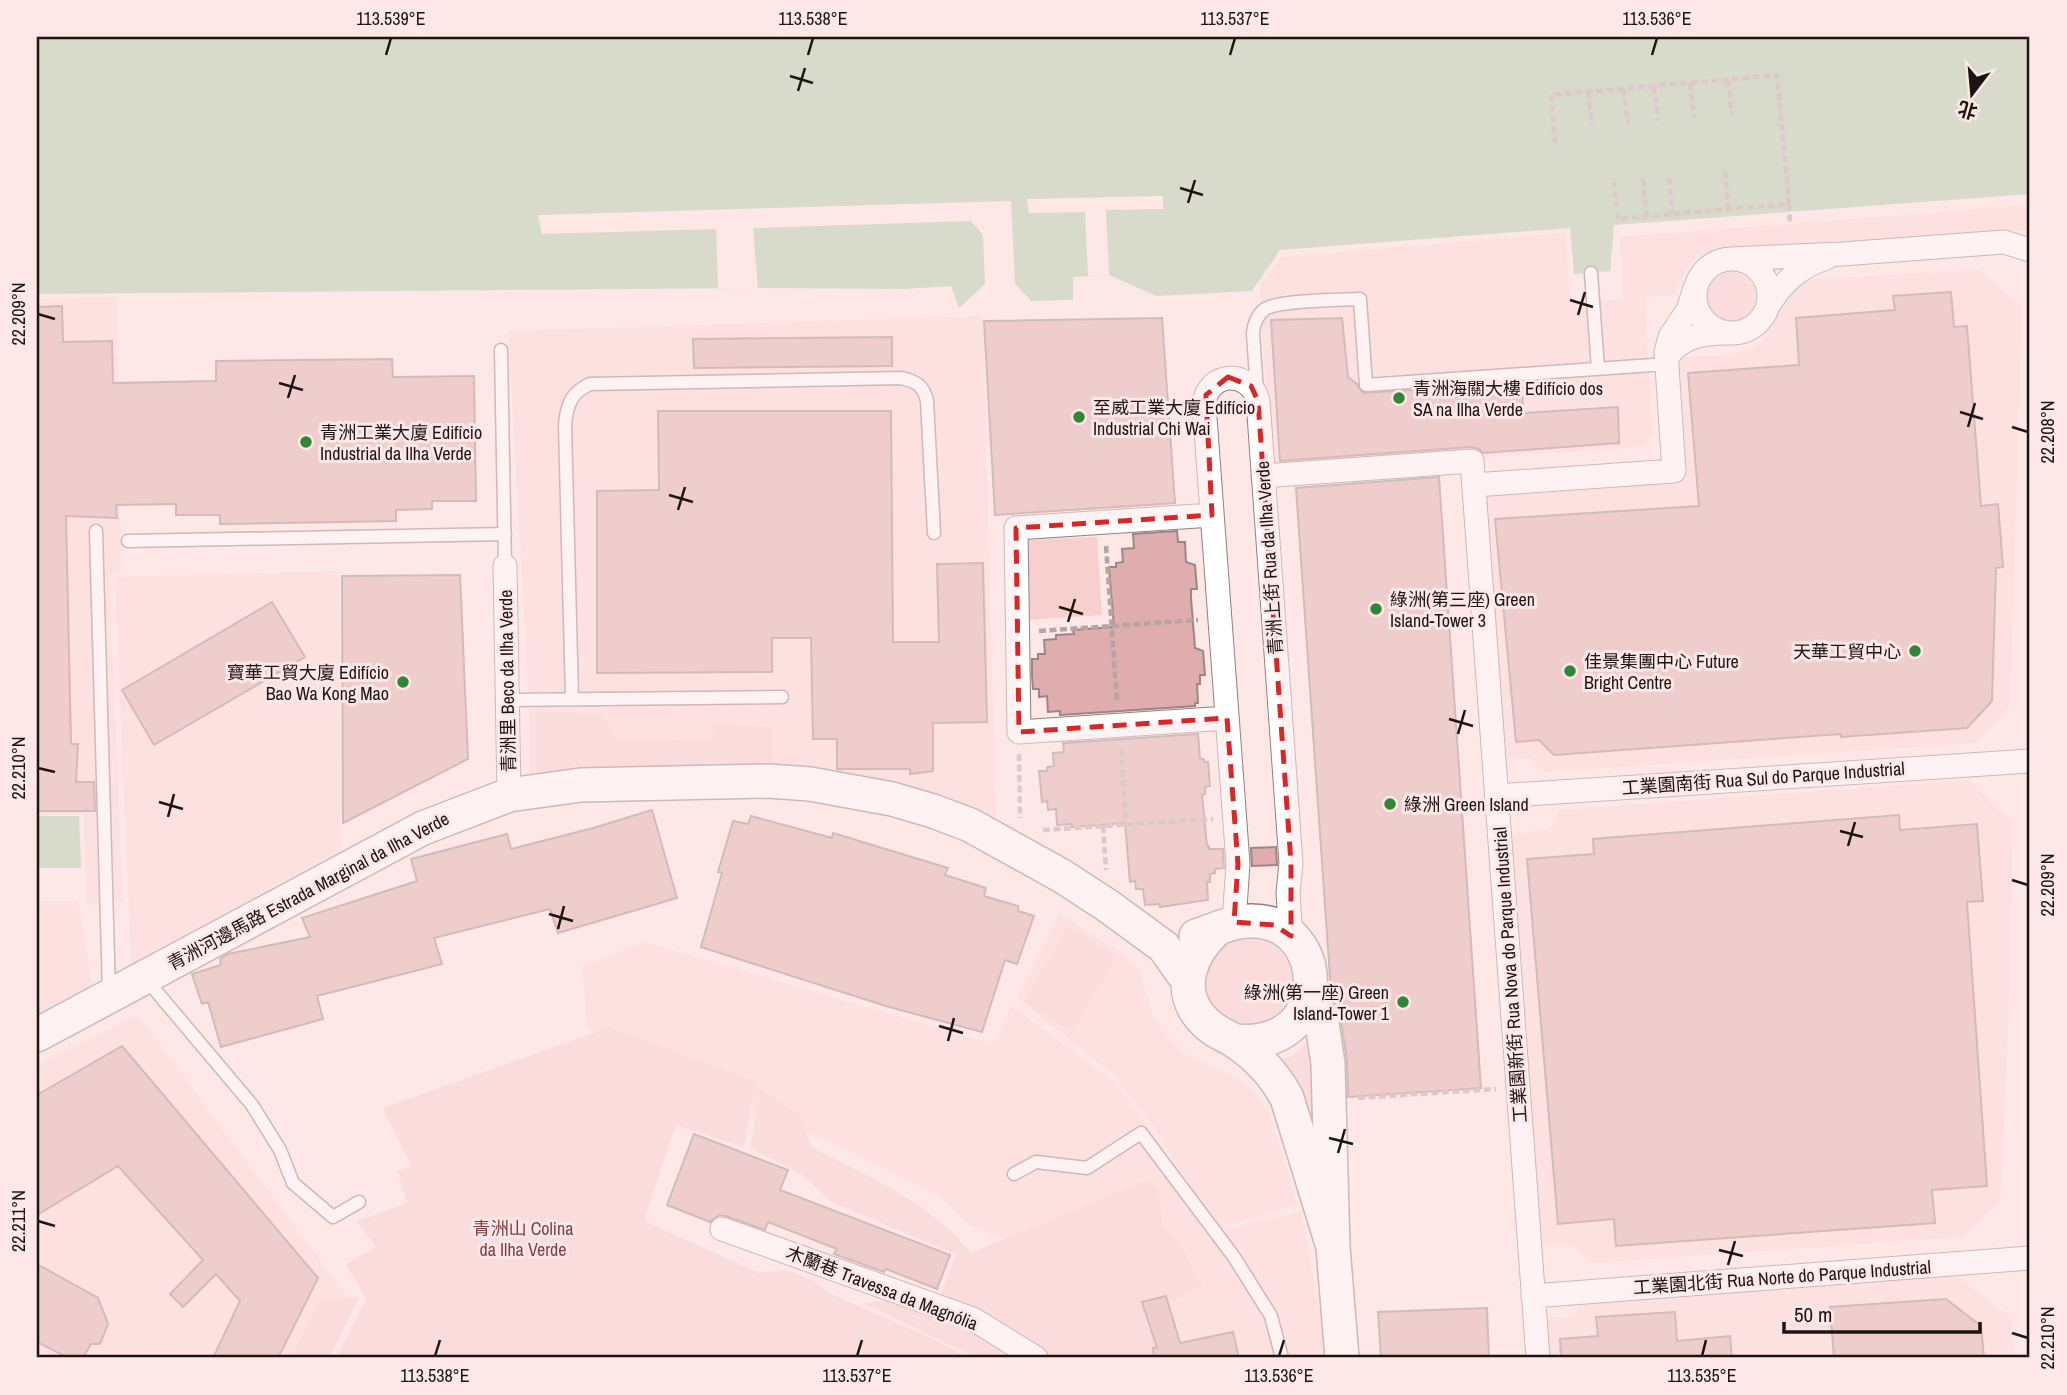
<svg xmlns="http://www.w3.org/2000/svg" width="2067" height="1395" font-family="'Archivo Narrow','Noto Sans SC',sans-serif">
	<rect width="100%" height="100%" fill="#fde8e7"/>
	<!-- built -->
	<path fill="#fcd9d9" d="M2030,205V230L1716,253L1705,255L1692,262L1678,285L1677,295L1645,297L1652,435L1643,447L1270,471L1260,285L1281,257L1566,233L1570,304L1623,299L1620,237Z
		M1980,270L2022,307L2010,707L1976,743L1546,772L1529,758L1501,759L1481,497L1679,483L1671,358L1729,355L1748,351L1763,341L1791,291L1802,283L1816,279Z
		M117,297L121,572L109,574L123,901L86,905L84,814H37V299Z
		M983,316L996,828L939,800L530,782L529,699L508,331Z
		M339,571L341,849L131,965L115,577Z
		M1968,780L2013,823L2008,1035L2000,1202L1963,1237L1593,1263L1571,1245L1542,1246L1510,834L1549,830L1560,810Z
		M37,901H78L92,986L37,1013Z
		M1059,913L1122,953L1139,969L1153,1016L1165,1034L1183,1053L1239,1079L1252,1089L1270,1114L1297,1205L1212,1230L1189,1183L1156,1130L1113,1074L1017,998Z
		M644,942L993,1044L1012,1006L1114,1082L1156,1138L1205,1233L1301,1212L1322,1321L1324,1358H1125L1068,1259L972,1227L940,1197L826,1140L609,1050L587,1025L582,967Z
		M138,1015L353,1305L327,1358H37V1065Z
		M1956,1275L2011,1318L2014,1358H1545L1542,1318L1573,1316L1584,1298Z"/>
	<!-- green -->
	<path fill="#f7cfcf" d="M1706 297a25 25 0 1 1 50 0a25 25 0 1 1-50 0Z
		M1097,537L1102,615L1025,620V540Z
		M536,712L601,714L615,738L712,740L713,724L773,727V762L536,773Z
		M1068,925L1117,957L1072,1032L1024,1002Z
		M1206 981a43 43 0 1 1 86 0a43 43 0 1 1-86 0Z
		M610,1027L755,1082L744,1147L676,1125L644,1221L759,1273L787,1270L813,1280L825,1291L940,1342L968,1358H336L366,1298L346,1264L376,1247L357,1221L407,1203L397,1171L412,1166L383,1108Z
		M1314,1035L1321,1149C1310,1113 1301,1091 1279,1060L1294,1055Z
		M761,1089L800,1115L811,1147C867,1175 931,1203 971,1253L1148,1180L1158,1190L1162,1224L1181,1246L1202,1284L1158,1309L1141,1315L1152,1337L1174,1347L1230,1352L1228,1358H977L863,1303L940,1296L956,1254L833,1203L801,1174L750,1148Z
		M359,1297L329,1358H290L319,1299Z"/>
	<!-- water -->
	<path fill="#abccaa" d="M37,37H2030V194L1614,225L1610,271L1574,274L1570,228L1280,250L1252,291L1156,296L1109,275L1073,277V300L1031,301L1015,284H985L959,308L951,286L904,289L758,288L37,294Z
		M37,816H79L81,868H37Z"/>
	<!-- pier -->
	<path fill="#fde8e7" d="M1163,196V209L1106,210L1109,275L1088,276L1085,212L1029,213L1027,199Z
		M1011,201L1015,284H985L983,235L971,221L753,228L758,288H718L716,229L542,234L538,215Z"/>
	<!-- building -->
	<path fill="#dfadad" stroke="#9e8686" stroke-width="2" d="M1951,292L1954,327L1967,326L1981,506L1998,504L2003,567L1996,568L1992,701L1967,728L1841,737V734L1554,755L1539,740L1516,742L1495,519L1699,506L1688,373L1799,365L1796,318L1895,310L1893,296Z
		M62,306L63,342L112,341L113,383L216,381V361L392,359L393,377L474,376L476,501H432V509L396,510V521L220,524V515H176V504L116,505L117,518L66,516L71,744H78L76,782H94L95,811H37V307Z
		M1162,318L1175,503L995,515L984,321Z
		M1342,318L1348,377L1357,384L1363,393L1522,383L1523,413L1618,407L1619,443L1483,453L1479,449L1471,447L1280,461L1271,320Z
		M892,337V366L694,368L693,339Z
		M658,411H891L893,642H939L937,564L983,563L987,722L933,723V771L910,774V769H837V739H813L811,638H772V672L597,673V491L659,490Z
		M1439,477L1481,1088L1348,1097L1347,1061L1341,1020L1331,992L1296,488Z
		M1177,531L1178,542H1185L1186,562L1195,565L1197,589H1191V598L1195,648L1203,651L1205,675H1200V684H1197L1198,703H1195V706L1060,715V711L1048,712L1047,696L1039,697V689H1033L1032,676V659H1038V654H1045L1044,640L1056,639V635L1074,634L1073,630L1114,627L1109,567H1116V563L1123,562L1122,549L1134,548L1133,534Z
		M460,575L468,759L343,823L342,576Z
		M272,602L305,657L154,745L122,690Z
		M1198,734L1200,759H1204V762H1208L1210,786L1205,787V794L1202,795L1207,846H1209V849H1223L1224,868L1215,869V873L1210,874V882H1207L1208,900L1160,907V904L1145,905L1143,889H1136L1135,881L1130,882L1125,823L1072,827V824L1057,825L1056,809L1048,810L1047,801L1042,802L1039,771H1047V767L1054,766L1053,753L1064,752L1063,743Z
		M652,810L677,898L558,933L550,909L434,938L442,964L317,996L323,1019L221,1047L208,1002L202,1004L192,974L221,965L220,959L228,954L310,937L302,918L417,881L411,859L507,834L511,849L593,828Z
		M1899,815L1900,830L1977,824L1983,901L1967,902L1987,1186L1932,1190L1935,1223L1616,1246L1614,1219L1558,1224L1527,859L1594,854L1593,839Z
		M751,816L832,838L833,833L948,868L945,875L986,888L984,896L1018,906V911L1034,916L1017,964L1005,960L982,1032L889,1007L701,947L722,873L718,872L733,821L748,824Z
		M1276,847L1277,865L1252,866L1251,848Z
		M122,1046L318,1278L278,1358H213L240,1301L216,1274L183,1307L170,1294L203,1260L118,1166L37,1215V1095Z
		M694,1134L788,1170L780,1190L950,1255L937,1289L886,1269L884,1272L834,1254L837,1249L768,1222L765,1230L726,1216L719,1215L710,1222L667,1205Z
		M37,1264L98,1298L108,1324L100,1344H91L84,1356L68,1358L37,1342Z
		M1166,1296L1180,1343L1233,1332L1239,1358H1154L1153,1348H1157L1142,1302Z
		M1946,1299L1981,1326L1984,1358H1834L1830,1307Z
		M1487,1308L1489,1358H1381L1378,1312Z
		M1675,1312L1677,1341L1730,1336L1732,1358H1561L1560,1339L1598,1336L1596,1317Z"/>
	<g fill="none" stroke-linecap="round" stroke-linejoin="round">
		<defs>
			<path id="lane" d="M1591,273L1598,369
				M501,350L505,566
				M1257,392L1253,333C1254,323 1257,315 1265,309C1279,300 1340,300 1360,299L1366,385L1667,364
				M96,531L109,993
				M128,541L505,534
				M572,698L565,425C567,404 571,393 590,384L901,378C916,381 924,386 927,401L934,533
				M507,700L782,697
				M145,978L252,1105L280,1150L293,1183L333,1217L359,1202
				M1014,1174L1036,1162L1087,1168L1141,1133L1234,1257L1271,1316L1282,1358"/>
			<path id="street" d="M1695 296a37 37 0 1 1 74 0a37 37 0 1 1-74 0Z
				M1731,259L1842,254L2004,242L2030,250
				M1767,308C1781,283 1799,267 1826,258
				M1666,359C1679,337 1703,333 1727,333
				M1263,476L1472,461L1538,1358
				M1474,485L1674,471L1666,352L1670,337L1688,310L1695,288
				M1212,515L1016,528L1019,732L1227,718
				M505,566L509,795
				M1497,796L2030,761
				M1234,922L1238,864L1204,404C1208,371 1250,369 1258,401L1291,863L1288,893L1291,936
				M722,1229L973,1319L1036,1358
				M1533,1296L2030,1258"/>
			<path id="secondary" d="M1216,930C1190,954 1175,992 1204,1021C1215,1033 1224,1034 1236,1042C1257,1056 1275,1076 1287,1098L1333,1247
				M1196,936C1215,930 1233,920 1253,921C1330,922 1335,1051 1234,1041
				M1310,992L1322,1023L1328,1064L1333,1247L1342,1358
				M37,1035L423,828L509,795L581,785L769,781L810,784L892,799L933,811L970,825L1062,876L1108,906L1164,947L1188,981"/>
		</defs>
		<!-- lane casing -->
		<use href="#lane" stroke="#957e7e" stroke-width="15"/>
		<!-- street casing -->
		<use href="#street" stroke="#957e7e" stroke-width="25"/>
		<!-- secondary casing -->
		<use href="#secondary" stroke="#957e7e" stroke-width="36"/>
		<!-- path -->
		<path stroke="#b7a5a5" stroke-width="4.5" stroke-dasharray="7 3.5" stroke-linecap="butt" d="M1728,80L1732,115
			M1690,83L1694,117
			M1654,86L1658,121
			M1623,89L1628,124
			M1588,92L1592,126
			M1555,144L1551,95L1777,75L1789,204L1618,219L1614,182
			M1725,171L1728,209
			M1669,178L1672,214
			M1643,179L1647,217
			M1789,204L1790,223
			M1106,546L1117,702
			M1039,631L1198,620
			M1121,749L1126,825
			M1019,754L1020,818
			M1103,826L1106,870
			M1043,830L1213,819
			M1358,1098L1496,1089"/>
		<!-- lane -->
		<use href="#lane" stroke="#fff" stroke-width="12"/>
		<!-- street -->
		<use href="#street" stroke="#fff" stroke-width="23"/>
		<!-- secondary -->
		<use href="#secondary" stroke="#fff" stroke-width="33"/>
	</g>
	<!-- marked area -->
	<path d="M0 0H2067V1395H0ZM1228,377L1251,386L1258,401L1291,863V936L1274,925L1234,922L1238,864L1227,718L1019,732L1016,528L1212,515L1206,395Z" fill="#fde8e7" fill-opacity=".55" fill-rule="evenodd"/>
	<path fill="none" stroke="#d62828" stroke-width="5" stroke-dasharray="14 9" stroke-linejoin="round" d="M1228,377L1251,386L1258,401L1291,863V936L1274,925L1234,922L1238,864L1227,718L1019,732L1016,528L1212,515L1206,395Z"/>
	<!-- ticks -->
	<path fill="none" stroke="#1c1313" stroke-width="2.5" d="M386,55L391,38M808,55L813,38M1230,55L1235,38M1652,55L1657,38M790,76L813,83M798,91L805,68M1180,188L1203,195M1188,203L1195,180M1570,300L1593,307M38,314L55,319M1578,315L1585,292M279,383L303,390M288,398L295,375M1960,412L1983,419M1968,427L1975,403M2012,427L2028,432M669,495L693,502M678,510L685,487M1059,607L1083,614M1068,622L1075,599M1449,719L1473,726M1458,734L1465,710M38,768L55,772M159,802L183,809M168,817L174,794M1840,831L1863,837M1848,846L1855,822M2012,880L2028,885M549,914L573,921M558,929L564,906M939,1026L963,1033M948,1041L954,1018M1329,1138L1353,1144M1338,1153L1345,1129M38,1221L55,1226M1719,1250L1743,1256M1728,1265L1735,1241M2012,1333L2028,1338M435,1356L440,1340M857,1356L862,1340M1279,1356L1284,1340M1702,1356L1706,1340"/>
	<!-- markers -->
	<g fill="#308736" stroke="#fde8e7" stroke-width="2.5">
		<circle cx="1399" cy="398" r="7"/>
		<circle cx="1079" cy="417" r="7"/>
		<circle cx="306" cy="442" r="7"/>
		<circle cx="1376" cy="609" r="7"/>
		<circle cx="1915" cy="651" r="7"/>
		<circle cx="1570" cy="671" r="7"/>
		<circle cx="403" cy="682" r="7"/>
		<circle cx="1390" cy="804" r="7"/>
		<circle cx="1403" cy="1002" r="7"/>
	</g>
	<g text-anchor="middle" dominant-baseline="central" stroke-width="6" stroke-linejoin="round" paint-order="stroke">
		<!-- poi labels -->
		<g font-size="18" fill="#1c1313" stroke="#fde8e7" text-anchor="start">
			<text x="1413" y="388">青洲海關大樓 Edifício dos<tspan x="1413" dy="21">SA na Ilha Verde</tspan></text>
			<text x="1093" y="407">至威工業大廈 Edifício<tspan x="1093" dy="21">Industrial Chi Wai</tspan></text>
			<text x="320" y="432">青洲工業大廈 Edifício<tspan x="320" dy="21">Industrial da Ilha Verde</tspan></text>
			<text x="1390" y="599">綠洲(第三座) Green<tspan x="1390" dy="21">Island-Tower 3</tspan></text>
			<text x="1901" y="651" text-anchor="end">天華工貿中心</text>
			<text x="1584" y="661">佳景集團中心 Future<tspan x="1584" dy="21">Bright Centre</tspan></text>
			<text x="389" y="672" text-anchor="end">寶華工貿大廈 Edifício<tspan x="389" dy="21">Bao Wa Kong Mao</tspan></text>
			<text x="1404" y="804">綠洲 Green Island</text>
			<text x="1389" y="992" text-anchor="end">綠洲(第一座) Green<tspan x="1389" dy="21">Island-Tower 1</tspan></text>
		</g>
		<!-- street labels -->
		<g font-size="18" fill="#1c1313" stroke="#fde8e7">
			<text transform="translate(1269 558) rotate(-94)">青洲上街 Rua da Ilha Verde</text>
			<text transform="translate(507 681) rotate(-91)">青洲里 Beco da Ilha Verde</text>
			<text transform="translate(1763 778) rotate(-4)">工業園南街 Rua Sul do Parque Industrial</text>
			<text transform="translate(308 891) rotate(-28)">青洲河邊馬路 Estrada Marginal da Ilha Verde</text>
			<text transform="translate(1510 975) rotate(-94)">工業園新街 Rua Nova do Parque Industrial</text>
			<text transform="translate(1782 1277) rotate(-4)">工業園北街 Rua Norte do Parque Industrial</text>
			<text transform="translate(882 1288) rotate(21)">木蘭巷 Travessa da Magnólia</text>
		</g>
		<!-- park labels -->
		<g font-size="18" fill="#7f3f42" stroke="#fde8e7">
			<text x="523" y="1228">青洲山 Colina<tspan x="523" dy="21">da Ilha Verde</tspan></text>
		</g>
	</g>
	<!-- border -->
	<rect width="2067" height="1395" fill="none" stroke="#fde8e7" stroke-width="77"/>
	<!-- north arrow -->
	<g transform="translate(1972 94) rotate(196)" stroke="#fde8e7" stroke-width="5" paint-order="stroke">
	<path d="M0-5L12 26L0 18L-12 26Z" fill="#1c1313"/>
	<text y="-10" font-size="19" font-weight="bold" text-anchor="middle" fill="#1c1313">北</text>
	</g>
	<!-- scale -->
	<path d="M1784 1322v10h196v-10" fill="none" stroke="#1c1313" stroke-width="3.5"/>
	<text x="1794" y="1322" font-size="21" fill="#1c1313" stroke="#fde8e7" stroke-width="5" paint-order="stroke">50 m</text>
	<rect x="38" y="38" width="1990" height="1318" fill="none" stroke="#1c1313" stroke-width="2.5"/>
	<g font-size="18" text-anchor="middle" fill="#1c1313">
		<text x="391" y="25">113.539°E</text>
		<text x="813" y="25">113.538°E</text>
		<text x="1235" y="25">113.537°E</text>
		<text x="1657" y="25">113.536°E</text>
		<text transform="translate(19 314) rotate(-90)" y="6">22.209°N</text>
		<text transform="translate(2048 432) rotate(-90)" y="6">22.208°N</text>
		<text transform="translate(19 768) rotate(-90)" y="6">22.210°N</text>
		<text transform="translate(2048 885) rotate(-90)" y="6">22.209°N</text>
		<text transform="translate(19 1221) rotate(-90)" y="6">22.211°N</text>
		<text transform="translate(2048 1338) rotate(-90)" y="6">22.210°N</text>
		<text x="435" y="1382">113.538°E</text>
		<text x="857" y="1382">113.537°E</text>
		<text x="1279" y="1382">113.536°E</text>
		<text x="1702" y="1382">113.535°E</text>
	</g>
</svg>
